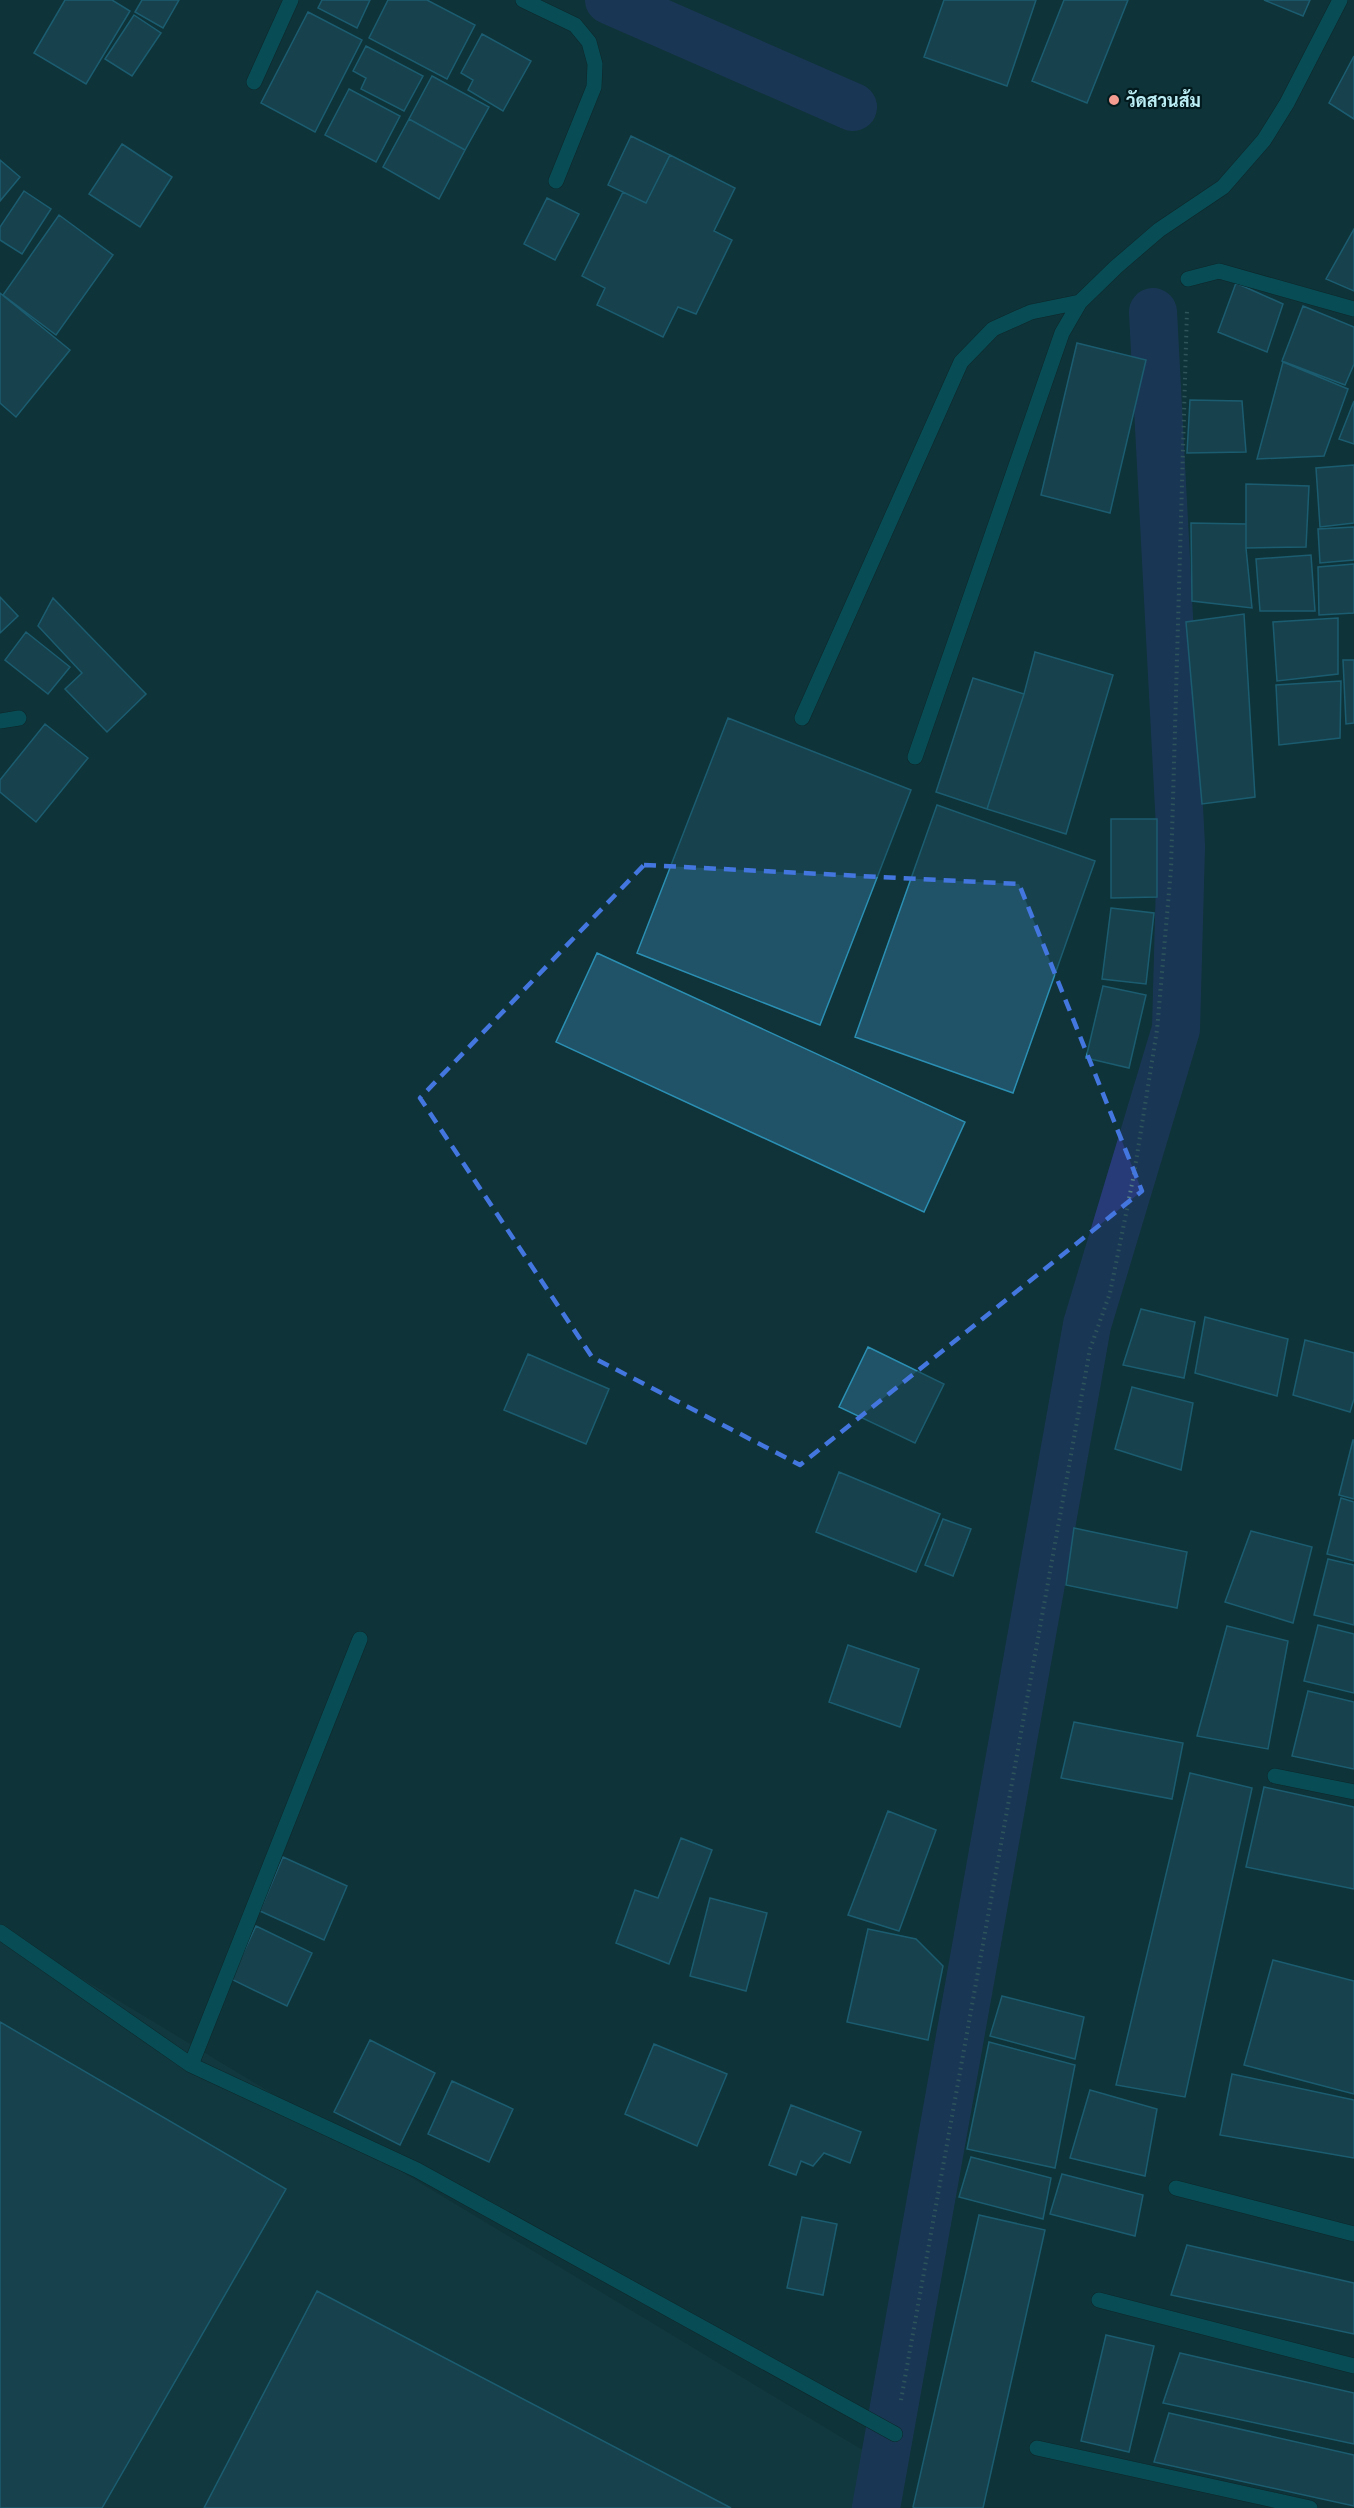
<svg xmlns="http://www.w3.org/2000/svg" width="1354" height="2508" font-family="'Golos Text',Sarabun,sans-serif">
	<rect width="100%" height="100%" fill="#0f3338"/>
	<!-- built -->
	<path fill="#153f45" d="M0,1929L884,2463L878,2508H0Z"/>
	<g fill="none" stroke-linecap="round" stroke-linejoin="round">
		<!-- canal -->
		<path stroke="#283b79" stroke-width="48" d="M609,0L853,107
			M876,2508L1087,1325L1176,1029L1181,846L1153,312"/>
	</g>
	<!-- building -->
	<path fill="#205367" stroke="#2b8fb4" stroke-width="1.5" d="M65,0H112L130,11L86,84L34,53Z
		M142,0H179L163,28L135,12Z
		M322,0H370L357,28L318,8Z
		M388,0H427L475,25L447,79L369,38Z
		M944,0H1036L1007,86L924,57Z
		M1064,0H1128L1087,103L1032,81Z
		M1264,0H1310L1303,16Z
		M308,12L362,40L315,132L261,103Z
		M134,15L161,33L132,76L105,59Z
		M482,34L531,61L503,111L468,90L473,80L461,73Z
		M366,46L423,76L404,111L361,89L366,78L353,71Z
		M1354,56V119L1329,103Z
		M432,76L489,107L465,150L409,119Z
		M349,89L400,116L376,162L325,135Z
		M409,119L465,150L439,199L383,167Z
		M631,136L670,155L646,203L608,185Z
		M122,144L172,177L140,227L89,194Z
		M670,155L735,188L714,231L732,240L696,314L678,307L663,337L597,305L605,288L582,276L623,192L646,203Z
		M0,160L20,177L0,201Z
		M24,191L51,209L22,254L0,240V227Z
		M547,198L579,214L555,260L524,244Z
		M59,215L113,255L56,335L3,295Z
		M1354,229V291L1326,279Z
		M1236,283L1283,304L1267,352L1218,332Z
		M0,293L70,350L16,417L0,403Z
		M1303,306L1354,327V364L1345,385L1282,361Z
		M1077,343L1146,360L1110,513L1041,495Z
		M1283,362L1348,389L1324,456L1257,459Z
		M1190,400L1242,401L1246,452L1187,453Z
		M1354,401V444L1339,439Z
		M1354,465V523L1320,527L1316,468Z
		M1246,484L1309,486L1306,547L1246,548Z
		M1191,523L1246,524V548L1252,608L1192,601Z
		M1354,527V560L1320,563L1318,529Z
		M1311,555L1315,611H1260L1256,559Z
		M1354,564V613L1319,615L1318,567Z
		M0,597L18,616L0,633Z
		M53,598L146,694L107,732L65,689L82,673L38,626Z
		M1244,614L1255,797L1202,804L1186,622Z
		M1338,618V674L1277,681L1273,622Z
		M26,632L70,667L48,694L5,660Z
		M1035,652L1113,675L1066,834L987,809L1024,694Z
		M1343,660H1354V723L1346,724Z
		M973,678L1024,694L987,809L936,792Z
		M1341,681L1340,738L1279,745L1276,685Z
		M728,718L911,790L820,1025L637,953Z
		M45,724L88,758L36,822L0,792V780Z
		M937,805L1095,861L1013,1093L855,1037Z
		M1111,819H1157V897L1111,898Z
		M1111,908L1154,913L1146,984L1102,979Z
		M597,953L965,1122L924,1212L556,1042Z
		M1103,986L1146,995L1129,1068L1086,1058Z
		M1141,1309L1195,1322L1184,1378L1123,1365Z
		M1205,1317L1288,1339L1277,1396L1195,1373Z
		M1305,1340L1354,1353V1399L1350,1412L1293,1395Z
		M868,1347L944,1384L915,1443L839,1407Z
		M528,1354L609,1389L586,1444L504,1410Z
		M1132,1387L1193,1403L1181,1470L1115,1449Z
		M1353,1440H1354V1499L1339,1495Z
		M839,1472L940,1514L916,1572L816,1532Z
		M1341,1498L1354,1502V1561L1327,1554Z
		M943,1519L971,1529L953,1576L925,1565Z
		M1074,1528L1187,1552L1177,1608L1066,1585Z
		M1251,1531L1312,1547L1293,1623L1225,1602Z
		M1328,1559L1354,1565V1625L1314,1615Z
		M1318,1625L1354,1634V1693L1304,1681Z
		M1227,1626L1288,1641L1268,1749L1197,1736Z
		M848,1645L919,1669L900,1727L829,1702Z
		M1308,1691L1354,1702V1769L1292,1756Z
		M1074,1722L1183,1743L1172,1799L1061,1778Z
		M1190,1773L1252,1788L1185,2097L1116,2085Z
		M1264,1787L1354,1807V1889L1246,1867Z
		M888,1811L936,1830L899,1931L848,1915Z
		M681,1838L712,1850L669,1964L616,1943L635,1890L658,1898Z
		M283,1857L347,1886L324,1940L260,1911Z
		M710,1898L767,1913L746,1991L690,1976Z
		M256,1926L312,1953L287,2006L231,1979Z
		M868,1929L916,1939L943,1966L928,2040L847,2022Z
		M1273,1960L1354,1981V2094L1244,2065Z
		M1002,1996L1084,2017L1075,2059L990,2036Z
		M0,2022L286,2189L102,2508H0Z
		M370,2040L435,2073L400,2145L334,2112Z
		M989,2042L1075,2065L1055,2168L967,2149Z
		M654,2044L727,2074L697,2146L625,2114Z
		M1232,2074L1354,2100V2158L1220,2135Z
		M452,2081L513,2109L489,2162L428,2134Z
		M1090,2090L1157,2109L1145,2176L1070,2158Z
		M791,2105L861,2132L850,2163L824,2153L813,2166L801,2161L796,2175L769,2165Z
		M971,2157L1051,2178L1043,2219L959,2197Z
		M1062,2174L1143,2195L1135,2236L1050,2214Z
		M979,2215L1045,2230L983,2508H915L913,2507Z
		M802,2217L837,2224L823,2295L787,2288Z
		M1187,2245L1354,2283V2334L1171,2295Z
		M317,2291L731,2508H204Z
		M1106,2335L1154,2346L1129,2452L1081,2441Z
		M1180,2353L1354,2393V2444L1163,2403Z
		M1169,2413L1354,2455V2506L1154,2462Z"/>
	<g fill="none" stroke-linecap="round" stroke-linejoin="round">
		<defs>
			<path id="lane" d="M254,82L291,0
				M802,718L961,362L993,329L1031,312L1080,302
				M0,721L19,718
				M915,757L1062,333L1080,302L1116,267L1159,230L1223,187L1264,140L1287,103L1340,0"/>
			<path id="street" d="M523,0L575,25L589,42L595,64L594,87L556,181
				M1188,279L1219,271L1354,309
				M1275,1776L1354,1792
				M0,1932L191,2065L417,2170L895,2434
				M191,2065L360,1639
				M1176,2188L1354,2234
				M1099,2300L1354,2366
				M1037,2448L1310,2508"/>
		</defs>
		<!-- lane casing -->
		<use href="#lane" stroke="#09181b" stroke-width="16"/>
		<!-- street casing -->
		<use href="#street" stroke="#09181b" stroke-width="16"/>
		<!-- path -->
		<path stroke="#547e84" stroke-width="4" stroke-dasharray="1.5 4.5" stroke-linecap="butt" d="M901,2400L1090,1349L1110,1293L1134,1174L1157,1030L1171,869L1187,309"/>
		<!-- lane -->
		<use href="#lane" stroke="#006d78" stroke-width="15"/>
		<!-- street -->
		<use href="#street" stroke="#006d78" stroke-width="15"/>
	</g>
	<!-- marked area -->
	<path d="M0 0H1354V2508H0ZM644,865L1019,884L1142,1191L800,1465L592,1357L420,1098Z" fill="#0f3338" fill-opacity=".55" fill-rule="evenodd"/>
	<path fill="none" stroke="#4476df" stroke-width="4.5" stroke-dasharray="12 8" stroke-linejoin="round" d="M644,865L1019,884L1142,1191L800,1465L592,1357L420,1098Z"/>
	<!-- markers -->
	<circle fill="#f59c91" stroke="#021a1d" stroke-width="2" cx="1114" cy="100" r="6"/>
	<g text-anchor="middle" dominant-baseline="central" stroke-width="4.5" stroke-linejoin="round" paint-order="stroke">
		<!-- poi labels -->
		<g font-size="18" font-weight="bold" fill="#bbeef5" stroke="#021a1d" text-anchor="start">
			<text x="1126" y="100">วัดสวนส้ม</text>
		</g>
	</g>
</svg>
